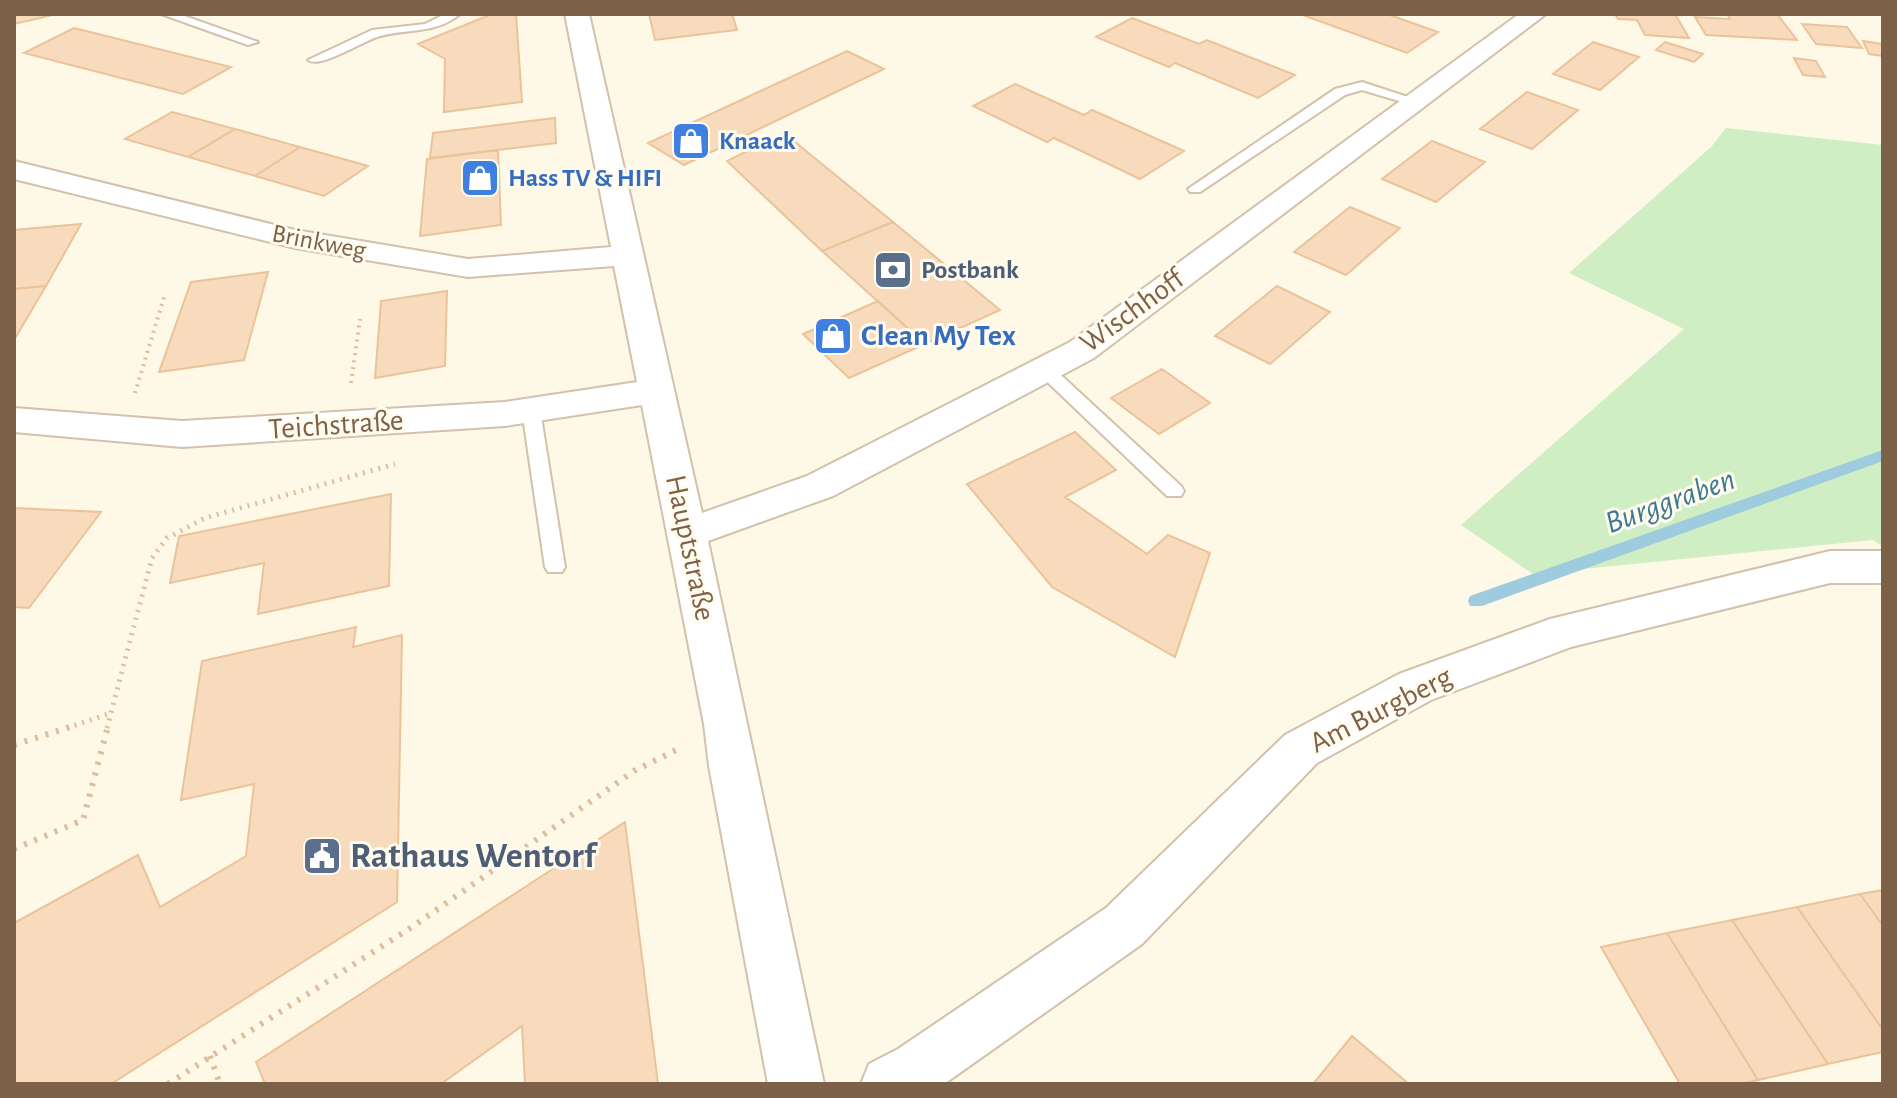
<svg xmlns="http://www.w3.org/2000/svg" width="1897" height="1098" font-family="'Alegreya Sans',sans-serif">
	<rect width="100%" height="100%" fill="#fef8e7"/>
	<!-- green -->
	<path fill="#cfeec3" d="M1726,128L1883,145V547L1873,540L1533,574L1461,525L1684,329L1569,273L1711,147Z"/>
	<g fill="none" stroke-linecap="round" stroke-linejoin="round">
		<!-- stream -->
		<path fill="#9eccde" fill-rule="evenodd" d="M1883,450V461L1482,606H1470L1468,601L1470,596Z"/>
	</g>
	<!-- building -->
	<path fill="#f7dbbc" stroke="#ebc39a" stroke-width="2" d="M14,14H57L14,24Z
		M492,14H516L522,102L444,112L445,59L418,44Z
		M649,14H732L737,30L655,40Z
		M1300,14H1387L1438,32L1407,53Z
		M1615,14H1675L1689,38L1645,35L1637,20L1618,19Z
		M1727,14H1777L1797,40L1706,35L1695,17L1730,19Z
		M1132,18L1199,44L1207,40L1295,75L1258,98L1175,63L1169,67L1096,37Z
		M1802,24L1847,27L1862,48L1816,44Z
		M74,28L231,67L183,94L24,53Z
		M1863,41L1883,44V56L1869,54Z
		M1593,42L1639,57L1600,90L1553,74Z
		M1665,42L1703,54L1694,62L1656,50Z
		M847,51L884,69L684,165L648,143Z
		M1794,58L1816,61L1825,77L1803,75Z
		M1015,84L1084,115L1092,110L1184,151L1140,179L1054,138L1047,142L973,106Z
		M1527,92L1578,110L1532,149L1480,129Z
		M172,112L235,129L188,157L125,139Z
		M555,118L556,143L430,158L433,133Z
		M235,129L300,147L255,176L188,157Z
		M784,133L893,222L822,251L727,161Z
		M1432,141L1485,162L1436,202L1382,179Z
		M300,147L368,166L324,196L255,176Z
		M498,150L501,225L420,236L427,159Z
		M1350,207L1400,228L1346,275L1294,252Z
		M893,222L1000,310L925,344L822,251Z
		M81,224L46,286L14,289V230Z
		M268,272L244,360L159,372L191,282Z
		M46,286L14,340V289Z
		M1277,286L1330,312L1270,364L1215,336Z
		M447,291L445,366L375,378L381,301Z
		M878,301L925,344L849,378L803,334Z
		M1162,369L1210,403L1159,434L1111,398Z
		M1075,432L1116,470L1065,497L1147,554L1168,535L1210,553L1175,657L1052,587L967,484Z
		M391,494L389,586L258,614L264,563L170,583L179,536Z
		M14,508L101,512L29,608L14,607Z
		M356,627L353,647L402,635L397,902L111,1084H14V923L138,855L160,907L246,856L254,784L181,800L202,661Z
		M625,822L658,1084H525L522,1026L441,1084H265L256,1062Z
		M1883,890V926L1860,894Z
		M1860,894L1883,926V1030L1797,907Z
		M1797,907L1883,1030V1052L1828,1064L1732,920Z
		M1732,920L1828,1064L1758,1080L1667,933Z
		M1667,933L1758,1080L1741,1084H1680L1601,947Z
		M1352,1036L1409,1084H1313Z"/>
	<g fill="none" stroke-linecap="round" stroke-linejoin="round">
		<defs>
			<path id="lane" d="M161,14H179L258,42L248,45Z
				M445,14H460C435,35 405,28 377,37C361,42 320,69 308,60L372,30L425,24Z
				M1362,82L1423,102L1416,106L1362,90L1345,95L1200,192H1190L1188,189L1335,89Z
				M1044,363L1050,365L1181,486L1184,491L1181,496H1167L1038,373L1035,369Z
				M531,404L540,410L565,567L562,572H548L545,567L522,410Z"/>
			<path id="street" d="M565,14H589L702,513L807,476L1070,342L1519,14H1546L1094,358L833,496L708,541L824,1084H768L709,766L704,724L642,405L505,426L182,447L14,432V408L182,421L505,402L637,382L614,266L468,277L295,248L14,179V161L295,230L468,259L611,247Z
				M1830,551H1883V583H1830L1571,647L1431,700L1317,763L1142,944L944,1084H861L869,1064L898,1049L1106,908L1285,735L1399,674L1550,619Z"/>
		</defs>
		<!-- lane casing -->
		<use href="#lane" stroke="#d3c1ab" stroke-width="4"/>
		<!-- street casing -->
		<use href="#street" stroke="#d3c1ab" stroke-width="4"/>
		<!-- path-far2 -->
		<path stroke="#ddbe9e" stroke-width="4" stroke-dasharray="2 5" stroke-linecap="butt" d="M351,383L360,319
			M135,393L165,294"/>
		<!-- path-far1 -->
		<path stroke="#ddbe9e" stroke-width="5" stroke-dasharray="2 6" stroke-linecap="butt" d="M67,728L111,713
			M107,728L152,558L167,538L205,518L395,464"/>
		<!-- path -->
		<path stroke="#ddbe9e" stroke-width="6" stroke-dasharray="3 8" stroke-linecap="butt" d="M14,745L73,726
			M14,849L83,820L108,726
			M210,1056L220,1084
			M168,1084L415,925L634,771L678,749"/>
		<!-- lane -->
		<use href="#lane" fill="#fff" fill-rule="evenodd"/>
		<!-- street -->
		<use href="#street" fill="#fff" fill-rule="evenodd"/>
	</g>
	<!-- icons -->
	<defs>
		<symbol id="shop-square" viewBox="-11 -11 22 22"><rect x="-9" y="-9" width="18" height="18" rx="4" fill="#3f7fe0" stroke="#fffbef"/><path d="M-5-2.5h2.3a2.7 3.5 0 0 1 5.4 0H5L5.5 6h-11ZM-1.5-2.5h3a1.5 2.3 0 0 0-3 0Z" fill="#fff"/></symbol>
		<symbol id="bank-square" viewBox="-11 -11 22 22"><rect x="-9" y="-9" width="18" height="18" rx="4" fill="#5c6f8a" stroke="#fffbef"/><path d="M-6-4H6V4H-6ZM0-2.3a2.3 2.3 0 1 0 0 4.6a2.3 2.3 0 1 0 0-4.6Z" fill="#fff"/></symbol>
		<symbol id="civic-square" viewBox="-11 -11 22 22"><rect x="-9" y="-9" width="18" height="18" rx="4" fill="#5c6f8a" stroke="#fffbef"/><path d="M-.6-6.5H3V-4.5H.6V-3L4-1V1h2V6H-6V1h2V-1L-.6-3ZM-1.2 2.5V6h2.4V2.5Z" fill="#fff"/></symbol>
	</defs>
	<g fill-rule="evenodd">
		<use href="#shop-square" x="669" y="119" width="44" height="44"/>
		<use href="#shop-square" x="458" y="156" width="44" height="44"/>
		<use href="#bank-square" x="871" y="248" width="44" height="44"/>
		<use href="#shop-square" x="811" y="314" width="44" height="44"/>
		<use href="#civic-square" x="300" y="834" width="44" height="44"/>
	</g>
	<g text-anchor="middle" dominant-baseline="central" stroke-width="6" stroke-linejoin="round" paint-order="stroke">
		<!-- far-shop labels -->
		<g font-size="26" font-weight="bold" fill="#366cbe" stroke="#fffbef" text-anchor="start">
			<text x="719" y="141">Knaack</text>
			<text x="508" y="178">Hass TV &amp; HIFI</text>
		</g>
		<!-- far-street labels -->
		<g font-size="26" fill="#7c6148" stroke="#fffbef">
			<text transform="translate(319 242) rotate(11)">Brinkweg</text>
		</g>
		<!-- far-service labels -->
		<g font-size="26" font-weight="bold" fill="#4e5e75" stroke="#fffbef" text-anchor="start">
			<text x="921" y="270">Postbank</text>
		</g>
		<!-- street labels -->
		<g font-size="30" fill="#7c6148" stroke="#fffbef">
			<text transform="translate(1132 311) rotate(-36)">Wischhoff</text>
			<text transform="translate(336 425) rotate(-4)">Teichstraße</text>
			<text transform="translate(690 548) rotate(78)">Hauptstraße</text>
			<text transform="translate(1381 710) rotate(-27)">Am Burgberg</text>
		</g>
		<!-- shop labels -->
		<g font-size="30" font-weight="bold" fill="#366cbe" stroke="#fffbef" text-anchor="start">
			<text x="861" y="336">Clean My Tex</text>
		</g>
		<!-- water labels -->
		<g font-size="32" font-style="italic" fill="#3f7991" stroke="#fffbef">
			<text transform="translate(1670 501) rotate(-20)">Burggraben</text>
		</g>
		<!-- near-service labels -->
		<g font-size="36" font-weight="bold" fill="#4e5e75" stroke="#fffbef" text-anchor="start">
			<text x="350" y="856">Rathaus Wentorf</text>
		</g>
	</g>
	<!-- border -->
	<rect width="1897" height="1098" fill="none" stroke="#7c6148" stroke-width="32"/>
</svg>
